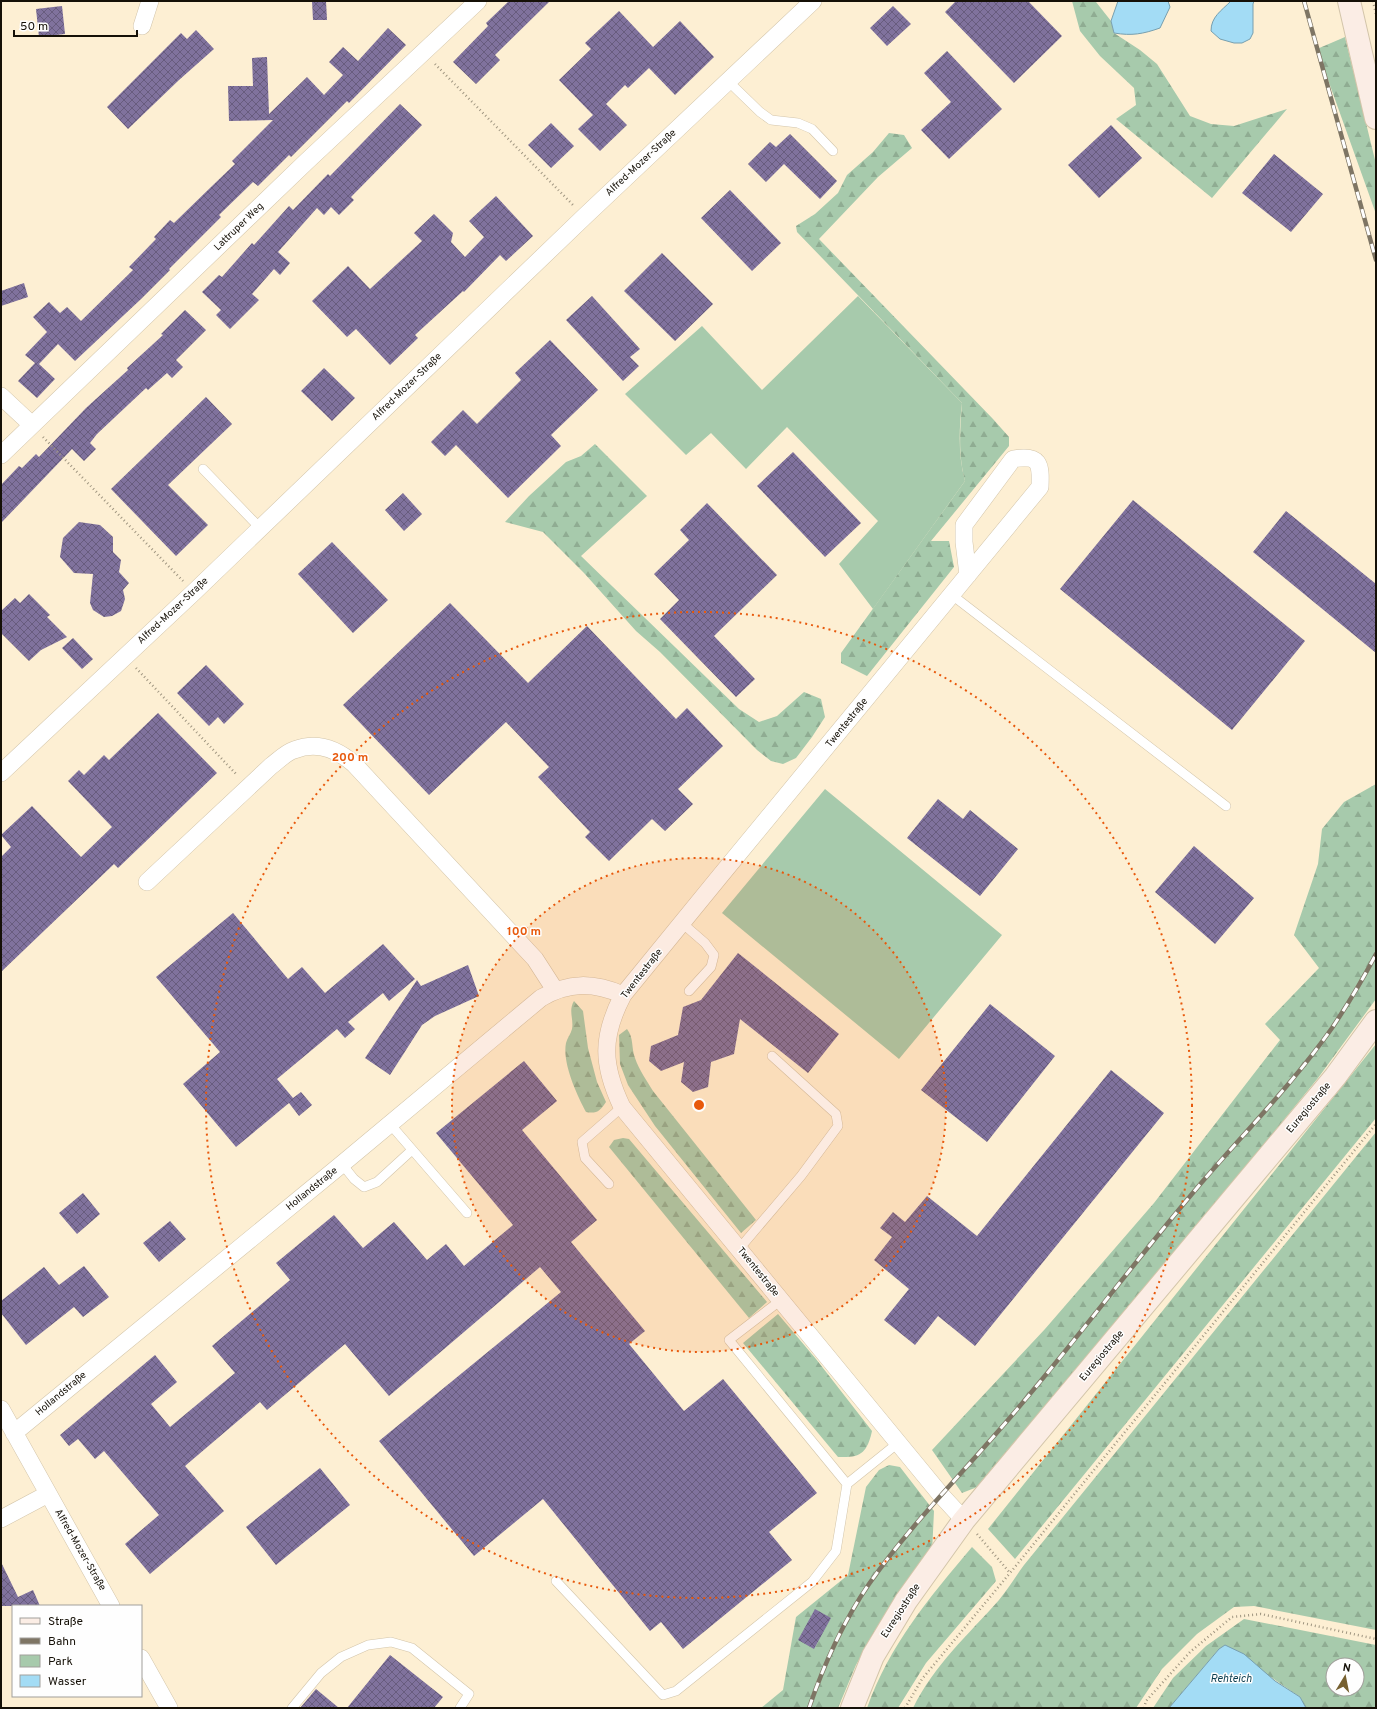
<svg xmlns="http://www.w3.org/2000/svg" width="1377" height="1709" font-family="Overpass,sans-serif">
	<defs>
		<pattern id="forest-firs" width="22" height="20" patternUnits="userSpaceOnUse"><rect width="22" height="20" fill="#a7caac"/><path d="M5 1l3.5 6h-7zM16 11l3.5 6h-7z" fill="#8fac92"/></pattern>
		<pattern id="building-cross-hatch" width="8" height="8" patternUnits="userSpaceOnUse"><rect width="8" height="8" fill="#80729d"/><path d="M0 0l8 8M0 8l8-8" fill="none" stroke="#685c7e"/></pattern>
	</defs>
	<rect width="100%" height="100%" fill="#fdefd3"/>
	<!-- green -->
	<path fill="#a7caac" d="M858,296L962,403C959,430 958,455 965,481L873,609L839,564L878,521L787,427L746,469L711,433L686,455L625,394L702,326L762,390Z
		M825,789L1002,935L899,1059L722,913Z"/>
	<!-- forest -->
	<path fill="url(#forest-firs)" fill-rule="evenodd" d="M1072,1L1096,2L1111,21L1114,33L1140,50L1157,64L1190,116L1211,124L1234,126L1287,109L1212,198L1116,119L1136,105L1134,88L1100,56L1080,31Z
		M1345,37L1376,164V214L1317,49Z
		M889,133L904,135L912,148L878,177L819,239L993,419L1009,437V446L931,541H949L954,567L867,676L841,663V653L965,481C958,454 960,431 962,403L797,232L796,226L815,214L838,193L847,175L873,152Z
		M595,444L647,496L581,556L739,709L759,722L777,716L804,692L821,699L825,717L812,737L796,758L783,764L771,761L757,750L660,652L636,631L584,573L543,532L505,522L529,496L566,462L581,456Z
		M1376,784V999L1318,1078L990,1482L962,1493L932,1450L1045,1329L1154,1203L1280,1040L1265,1024L1319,968L1294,935L1318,864L1322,829L1344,802Z
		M574,1001L583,1011L588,1048L597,1082L606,1102C600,1111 597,1114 586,1112C577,1095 562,1063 566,1043C567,1038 571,1034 572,1029C574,1019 568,1011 574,1001Z
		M627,1029C634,1038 631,1047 635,1058C639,1070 647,1081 653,1091L756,1220L741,1233L655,1126L628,1085L620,1064L619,1035Z
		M1376,1044V1118L1015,1559L988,1529Z
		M1376,1132V1630L1254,1606L1234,1607L1197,1634L1162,1669L1136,1708H913C934,1665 968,1635 999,1600C1008,1589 1016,1576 1024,1565Z
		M623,1138L629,1139L767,1302L749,1318L609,1147L614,1140Z
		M778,1314L816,1359L872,1431C867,1453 861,1458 838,1457L743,1343Z
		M889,1465L900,1467L934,1511L932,1553L871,1638L856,1665L838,1708H761L783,1690L796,1617L848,1575L866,1487L879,1470Z
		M972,1547L992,1567L996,1581L926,1663L898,1708H867C890,1644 929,1598 972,1547Z
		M1244,1619L1376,1645V1708H1306L1300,1697L1225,1646L1219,1649L1169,1708H1153L1173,1678L1206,1646ZM1333,1665H1357V1689H1333Z"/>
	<!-- water -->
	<path fill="#a3dcf5" stroke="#789fae" d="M1118,1H1168L1170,7L1160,28C1143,34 1132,36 1114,33L1111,21Z
		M1231,1H1254L1253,4V33L1250,39L1242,43H1234L1220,39L1211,31C1211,17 1221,11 1231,1Z
		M1225,1645L1244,1654L1275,1681L1300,1697L1306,1708H1169L1219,1649Z"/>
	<!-- building -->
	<path fill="url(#building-cross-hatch)" d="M312,1H326L327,20H313Z
		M509,1H550L495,55L500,60L476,84L453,62L488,26L486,23Z
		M956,1H1028L1062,36L1014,83L945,12Z
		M62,6L65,34L39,37L36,9Z
		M893,6L911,24L887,46L870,28Z
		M619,11L653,47L680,21L714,57L675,95L649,68L628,88L625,85L606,104L627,125L600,151L578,129L593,115L559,80L591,49L585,43Z
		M388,28L406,45L349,103L347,101L291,157L289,155L258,186L253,182L219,215L221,217L169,269L170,270L141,299L75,361L58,344L39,364L55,379L37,398L18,381L35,363L25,355L47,332L33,317L49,302L60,313L67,307L81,321L133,270L129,267L156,239L154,237L170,220L174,223L211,187L235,164L232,161L273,120L229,121L228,86H253L252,58L267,57L269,114L307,77L324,95L343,75L329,62L343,47L358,61Z
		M196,30L214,49L179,80L128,129L107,107L181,33L187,39Z
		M947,51L1002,109L949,159L921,130L951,102L924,73Z
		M400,104L422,125L351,197L354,200L339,215L331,207L324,215L317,208L278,252L290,263L280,275L274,269L252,294L259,300L230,329L216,315L221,310L202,292L219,275L222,277L252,243L254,245L289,206L293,210L328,174L330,176Z
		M551,123L574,146L551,168L528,145Z
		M1111,125L1142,158L1099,198L1068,165Z
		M790,134L837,181L820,199L784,164L766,182L748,164L770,142L776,147Z
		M1274,154L1323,194L1291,232L1242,193Z
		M730,190L781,243L752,271L701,218Z
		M496,196L533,236L506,261L500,255L464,292L463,291L415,335L418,338L390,365L356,329L347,337L312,301L348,266L370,289L422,241L414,233L434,214L453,233L451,242L465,257L484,237L469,221Z
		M662,253L713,304L675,341L624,291Z
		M24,283L28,297L1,306V291Z
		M592,296L640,349L630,357L639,366L623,381L566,320Z
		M185,310L206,330L176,360L183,367L172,378L167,373L148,390L146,388L97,434L90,443L96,449L84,461L72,449L1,523V485L19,466L22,468L36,454L39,457L86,408L128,370L127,368L163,335L161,334Z
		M550,340L598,390L551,435L561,446L508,498L456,445L445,456L431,442L463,410L477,424L521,380L515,373Z
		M324,368L355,398L332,421L301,391Z
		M206,397L232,424L168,485L208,525L176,556L111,489Z
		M793,452L861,523L825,557L757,486Z
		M403,493L422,514L404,531L385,510Z
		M1133,500L1305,641L1232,730L1060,589Z
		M707,503L777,575L714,636L755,679L736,697L660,619L679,600L654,574L689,540L680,530Z
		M1286,511L1376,584V653L1253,552Z
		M79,522L100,525L113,537V552L121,560L119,572L129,583L123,590L125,599L121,611L112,616L104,617L93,610L90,603L93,574L74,573L60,557L63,538Z
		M332,542L388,600L353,633L298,574Z
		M29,594L50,615L47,617L67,637L41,650L29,661L1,633V611L15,598L20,603Z
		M450,603L528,683L587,626L676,719L687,708L723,746L678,789L693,804L665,831L652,819L609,861L585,837L590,832L538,777L549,767L506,722L429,795L343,705Z
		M73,638L93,659L82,669L62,648Z
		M206,665L244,704L224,724L218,717L209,726L177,693Z
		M158,713L217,773L118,868L114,864L1,972V857L11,847L1,835L32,806L81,857L112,827L68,781L79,770L84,775L104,755L109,760Z
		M938,799L963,819L970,810L1018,849L980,896L907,838Z
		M1194,846L1254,898L1215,944L1155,892Z
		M233,913L288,979L302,967L325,993L383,944L415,979L389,1001L383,993L348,1022L355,1029L345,1038L337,1029L277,1079L293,1098L301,1092L312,1105L299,1116L289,1103L236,1147L183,1084L220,1052L156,977Z
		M738,953L839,1034L808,1073L740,1019L734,1054L711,1062L708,1087L693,1092L681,1082L684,1062L661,1071L649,1061L651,1046L678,1035L683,1007L701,1000Z
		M468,965L479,996L435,1016L422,1025L390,1075L365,1058L417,980L421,986Z
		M990,1004L1055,1056L987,1142L921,1090Z
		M524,1061L557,1101L522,1130L597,1220L571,1242L645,1331L629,1344L684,1411L723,1379L817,1493L769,1532L792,1560L683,1649L661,1622L650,1631L543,1499L474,1556L379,1441L561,1292L540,1267L389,1396L345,1344L267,1410L260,1402L185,1466L224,1511L150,1574L125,1544L159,1515L104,1451L95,1459L78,1439L69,1446L60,1435L155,1355L177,1382L151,1404L170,1427L235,1373L212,1346L290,1280L276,1263L334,1215L363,1248L394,1222L427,1260L446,1244L464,1266L513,1225L436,1133Z
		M1111,1070L1164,1113L975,1346L938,1316L915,1345L884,1320L909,1289L874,1260L892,1237L880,1228L893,1212L905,1222L927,1196L977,1236Z
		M83,1193L100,1214L77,1234L59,1213Z
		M170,1221L186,1239L159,1262L143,1243Z
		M84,1266L109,1297L83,1317L74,1307L26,1345L1,1313V1301L44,1267L59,1285Z
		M320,1468L350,1505L276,1565L246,1527Z
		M1,1562L18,1597L33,1590L40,1606H1Z
		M815,1609L831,1618L814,1649L798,1640Z
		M390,1655L443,1697L434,1708H347Z
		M316,1689L339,1708H300Z"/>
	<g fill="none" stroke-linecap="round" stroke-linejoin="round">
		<defs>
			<path id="service" d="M728,81L760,112L771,120L798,123L812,129L833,151
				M203,469L260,528
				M952,595L1226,806
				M682,923L705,943L714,955L711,967L689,991
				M390,1124L467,1213
				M342,1164L354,1179L364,1187L377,1182L412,1150
				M609,1184L585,1158L582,1142L622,1107
				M739,1249L801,1176L838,1126L836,1114L772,1056
				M781,1300L729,1340L847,1484L898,1443
				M556,1581L663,1695L676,1691L812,1582L836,1551L847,1484
				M292,1708L321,1673L341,1657L368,1645L391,1642L412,1648L469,1694L460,1708"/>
			<path id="minor" d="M142,26L150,1
				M1,396L32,425
				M1,455L306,162L478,1
				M1,773L194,592L584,217L813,1
				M147,882L271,766C278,761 285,753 294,750C317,741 337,749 354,764L535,959L555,990
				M1,1409L111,1606
				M14,1433L342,1164L541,998C569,982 593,982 623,995
				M1,1519L48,1494
				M964,1520L941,1495L622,1107C602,1065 601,1037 623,995C761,825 901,657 1040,487C1041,464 1040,454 1013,459L964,525V542L968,575
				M141,1658L169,1708"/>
			<path id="secondary" d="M1349,1L1376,118
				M852,1708L873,1656L906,1601L964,1520L1335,1077L1376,1021"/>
		</defs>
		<!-- service casing -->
		<use href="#service" stroke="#d3c5aa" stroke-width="10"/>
		<!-- minor casing -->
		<use href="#minor" stroke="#d3c5aa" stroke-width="18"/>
		<!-- secondary casing -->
		<use href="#secondary" stroke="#d3c5aa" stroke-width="24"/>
		<!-- path -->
		<path stroke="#a09681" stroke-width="2.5" stroke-dasharray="1 3" stroke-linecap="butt" d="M1373,1L1376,14
			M435,64L573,205
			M43,437L183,581
			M136,668L237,775
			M977,1534L1010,1573L1376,1124
			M905,1708L922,1679L1010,1573
			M1144,1708L1146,1701L1190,1652L1232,1617L1261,1614L1376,1639"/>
		<!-- service -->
		<use href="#service" stroke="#fff" stroke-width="9"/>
		<!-- minor -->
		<use href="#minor" stroke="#fff" stroke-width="17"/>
		<!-- secondary -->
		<use href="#secondary" stroke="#fbede5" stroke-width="22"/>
		<defs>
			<path id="rail" d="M1304,1L1376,260
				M809,1708C824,1664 843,1622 869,1584C908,1528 957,1479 1001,1428C1069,1350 1130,1267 1197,1188C1242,1135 1292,1085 1332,1028C1348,1004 1363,979 1376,954"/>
		</defs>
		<!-- rail casing -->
		<use href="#rail" stroke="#7e7564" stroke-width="4.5"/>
		<!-- rail -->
		<use href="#rail" stroke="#fefefe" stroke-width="3" stroke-dasharray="9" stroke-linecap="butt"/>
	</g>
	<!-- distance rings -->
	<circle cx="699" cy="1105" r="247" fill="#e8590c" fill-opacity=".12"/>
	<g fill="none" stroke="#e8590c" stroke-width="2" stroke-dasharray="2 4">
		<circle cx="699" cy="1105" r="247"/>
		<circle cx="699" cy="1105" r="493"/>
	</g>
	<g text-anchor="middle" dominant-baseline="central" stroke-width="3" stroke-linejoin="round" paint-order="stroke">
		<!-- street labels -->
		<g font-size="10" fill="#151007" stroke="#fefefe">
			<text transform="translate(641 163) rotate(-43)">Alfred-Mozer-Straße</text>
			<text transform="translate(239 227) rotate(-44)">Lattruper Weg</text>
			<text transform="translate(407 387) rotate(-44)">Alfred-Mozer-Straße</text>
			<text transform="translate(173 611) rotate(-43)">Alfred-Mozer-Straße</text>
			<text transform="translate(847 723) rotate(-51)">Twentestraße</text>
			<text transform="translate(642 974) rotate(-52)">Twentestraße</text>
			<text transform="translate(1309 1108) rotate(-50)">Euregiostraße</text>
			<text transform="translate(312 1189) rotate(-39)">Hollandstraße</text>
			<text transform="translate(758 1272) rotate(51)">Twentestraße</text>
			<text transform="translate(1102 1356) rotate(-50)">Euregiostraße</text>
			<text transform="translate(61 1394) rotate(-40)">Hollandstraße</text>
			<text transform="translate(80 1550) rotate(60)">Alfred-Mozer-Straße</text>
			<text transform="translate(901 1611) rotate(-57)">Euregiostraße</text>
		</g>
		<!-- water labels -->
		<g font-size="11" font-style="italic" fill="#0e3f50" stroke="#fefefe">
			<text x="1231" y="1679">Rehteich</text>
		</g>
	</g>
	<circle cx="699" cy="1105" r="6" fill="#e8590c" stroke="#fefefe" stroke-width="2"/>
	<g font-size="12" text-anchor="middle" font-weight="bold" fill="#e8590c" stroke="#fefefe" stroke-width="3" stroke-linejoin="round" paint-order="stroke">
		<text x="350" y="761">200 m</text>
		<text x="524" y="935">100 m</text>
	</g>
	<!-- border -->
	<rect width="1377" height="1709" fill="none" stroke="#151007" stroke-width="4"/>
	<!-- legend -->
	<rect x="12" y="1605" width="130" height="92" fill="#fefefe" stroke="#a19f9b"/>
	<rect x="20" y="1618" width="20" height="6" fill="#fbede5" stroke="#a19f9b"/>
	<text x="48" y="1625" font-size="12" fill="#151007">Straße</text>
	<rect x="20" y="1638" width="20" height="6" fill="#7e7564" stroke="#a19f9b"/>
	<text x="48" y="1645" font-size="12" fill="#151007">Bahn</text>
	<rect x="20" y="1655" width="20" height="12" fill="#a7caac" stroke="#a19f9b"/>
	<text x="48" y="1665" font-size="12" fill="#151007">Park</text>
	<rect x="20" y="1675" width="20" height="12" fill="#a3dcf5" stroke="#a19f9b"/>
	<text x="48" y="1685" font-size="12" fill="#151007">Wasser</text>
	<!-- north arrow -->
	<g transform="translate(1345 1677) rotate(10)"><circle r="19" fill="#fefefe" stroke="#a19f9b"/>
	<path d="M0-3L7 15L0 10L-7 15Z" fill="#766030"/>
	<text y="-6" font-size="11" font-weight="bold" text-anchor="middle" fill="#151007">N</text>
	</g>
	<!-- scale -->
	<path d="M14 30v6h123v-6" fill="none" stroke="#151007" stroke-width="2"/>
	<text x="20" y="30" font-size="12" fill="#151007" stroke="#fefefe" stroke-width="3" paint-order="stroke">50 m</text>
</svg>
